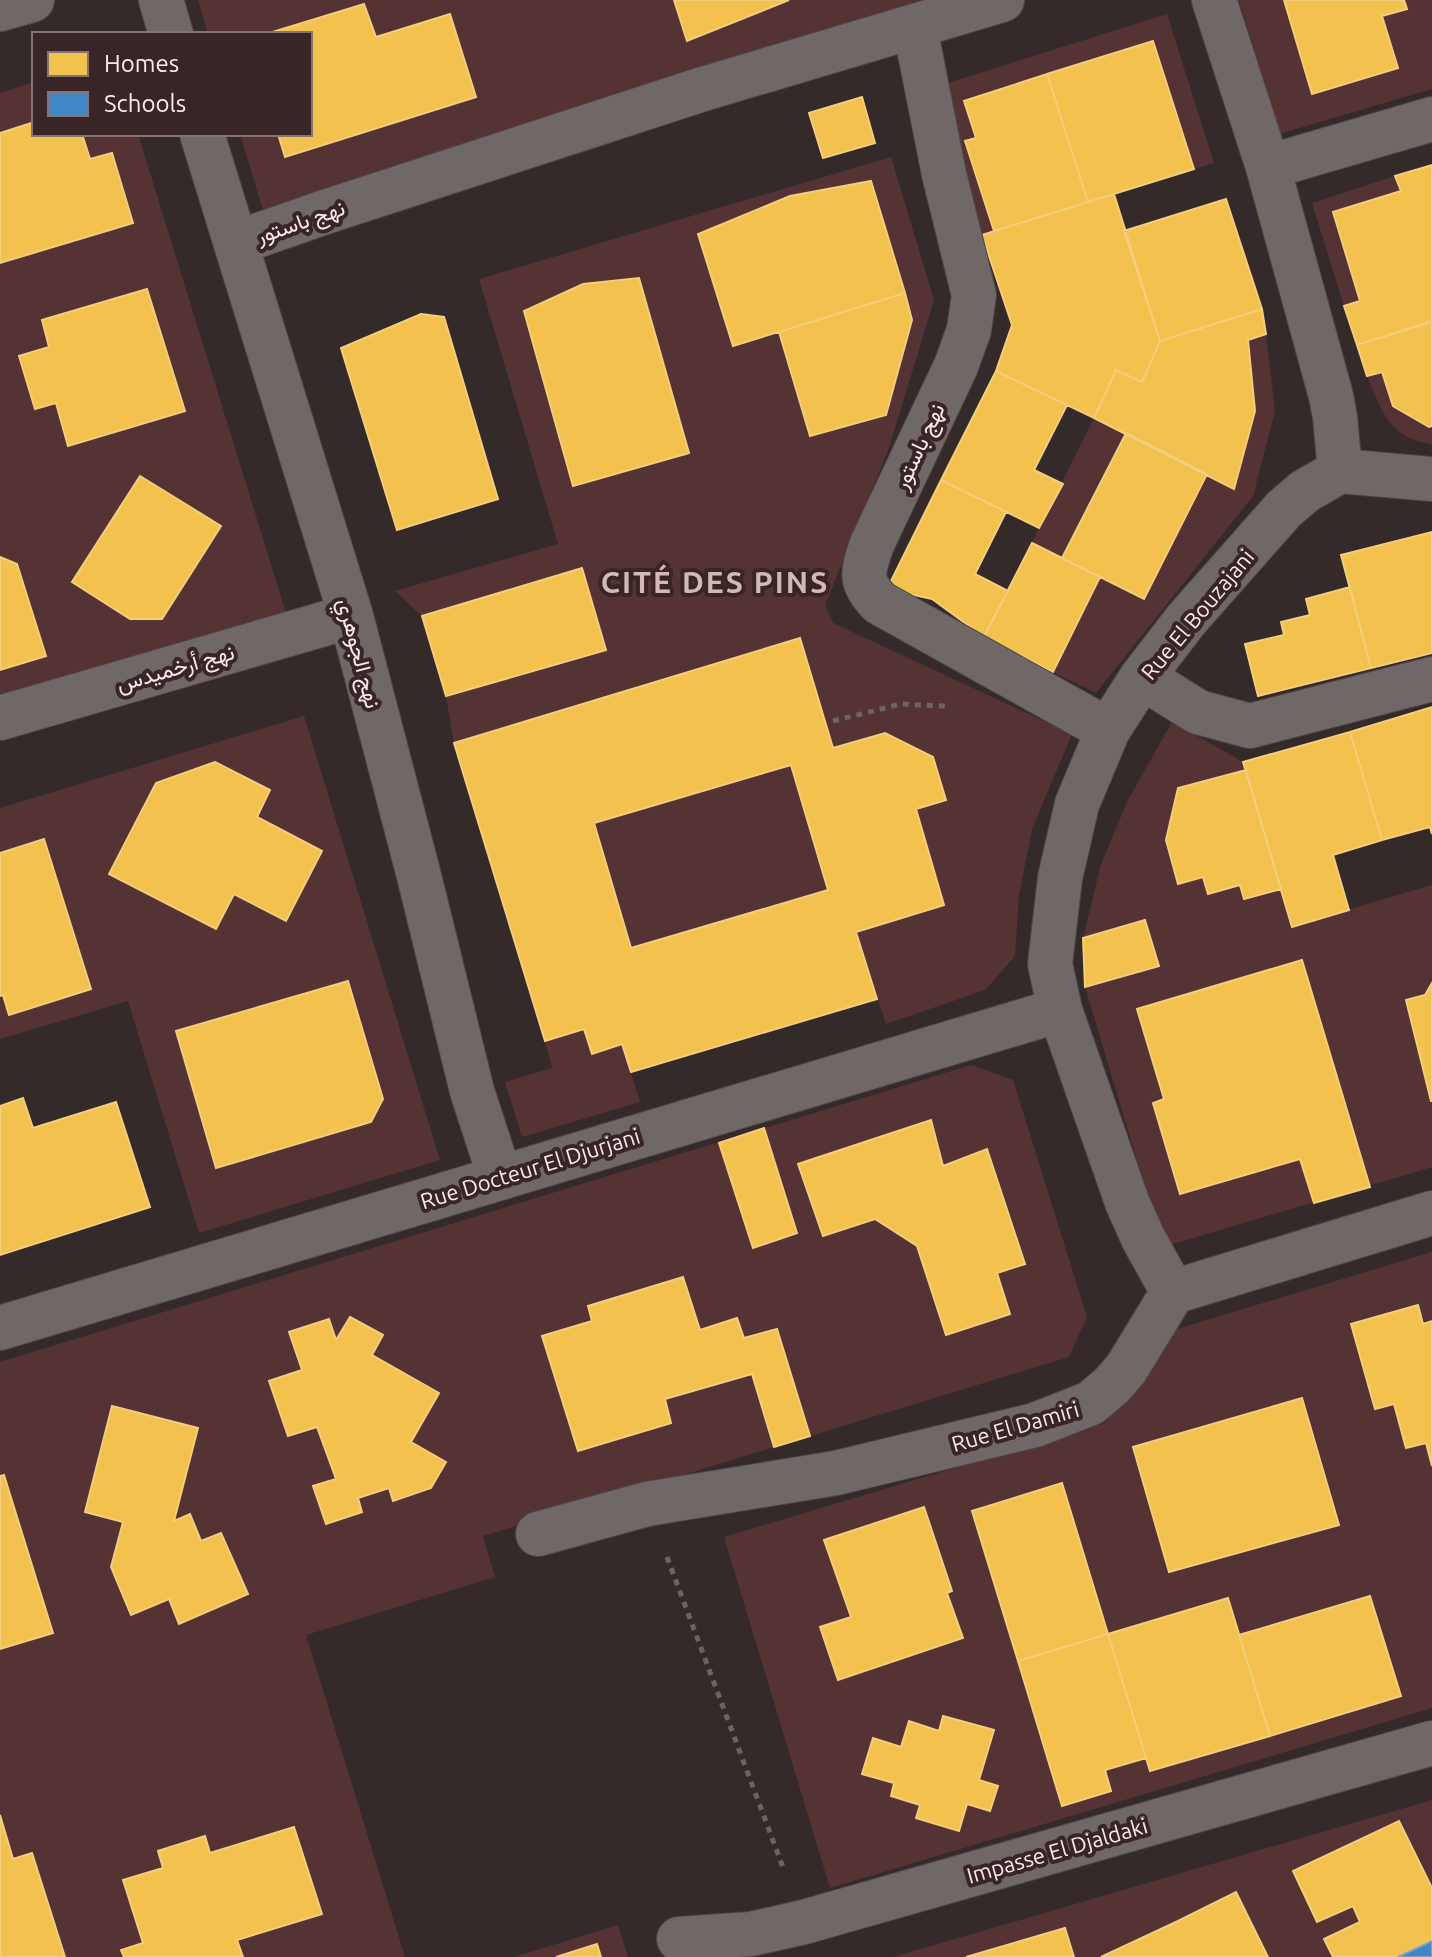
<svg xmlns="http://www.w3.org/2000/svg" width="1432" height="1957" font-family="Ubuntu,Vazirmatn,sans-serif">
	<rect width="100%" height="100%" fill="#352a2a"/>
	<!-- green -->
	<path fill="#553334" d="M198,0H976L266,220L240,134H310V34H208Z
		M1239,0H1432V89L1279,134Z
		M1167,14L1214,163L1194,169L1153,42L964,101L976,138L965,142L994,231L982,235L935,87Z
		M34,82V134H138L290,626L0,715V93Z
		M891,157L934,300L889,448L825,605L833,623L1072,734L1032,829L1019,896L1015,956L985,990L886,1024L856,932L944,905L916,809L946,800L933,757L885,733L833,748L800,638L454,743L446,696L605,650L581,568L422,616L395,591L558,544L479,279Z
		M1395,176L1401,191L1333,212L1360,301L1344,306L1312,203Z
		M1266,334L1275,411L1253,496L1096,693L1053,672L1100,577L1144,599L1207,474L1234,488L1255,411L1248,340Z
		M1382,372L1393,406L1429,427L1432,426V444C1389,439 1382,410 1367,376Z
		M1094,418L1126,433L1062,558L1032,543Z
		M304,716L440,1160L199,1233L128,1001L0,1039V808Z
		M1172,722L1243,762L1292,926L1432,885V1167L1163,1247L1085,987L1083,938L1101,864L1128,800Z
		M791,765L828,890L631,948L594,823Z
		M584,1029L592,1053L622,1044L640,1102L522,1137L505,1082L552,1068L545,1041Z
		M971,1065L1013,1080L1087,1317L1069,1357L483,1536L495,1577L306,1635L405,1957H0V1362Z
		M1432,1252V1708L830,1888L724,1537L1105,1423L1167,1332Z
		M1432,1800V1957H893Z
		M618,1925L628,1957H514Z"/>
	<!-- homes -->
	<path fill="#f2c14e" stroke="#f4cd7d" stroke-width="2" fill-rule="evenodd" d="M674,0H789L687,41Z
		M1284,0H1404L1407,9L1382,16L1398,68L1312,94Z
		M364,4L376,37L450,14L476,97L285,157L278,134H310V34H266Z
		M1153,41L1194,169L1088,202L1047,74Z
		M1047,74L1088,202L994,231L965,141L976,138L964,101Z
		M862,97L875,143L823,158L809,113Z
		M34,122V134H82L90,159L112,153L133,223L0,263V133Z
		M1432,165V321L1357,345L1344,306L1360,301L1333,212L1401,191L1395,176Z
		M871,181L905,293L733,346L698,234L790,196Z
		M1114,194L1160,341L1142,382L1116,370L1094,418L996,371L1012,325L982,235Z
		M1226,199L1262,309L1160,341L1124,231Z
		M639,278L689,453L573,486L524,311L583,284Z
		M147,289L185,411L68,446L56,403L35,409L19,356L49,347L42,320Z
		M905,293L912,320L886,415L810,436L779,332Z
		M1262,309L1266,334L1248,340L1255,411L1234,489L1094,418L1116,370L1142,382L1160,341Z
		M421,314L444,317L498,499L397,530L341,348Z
		M1432,322V426L1429,427L1393,406L1382,372L1367,376L1357,345Z
		M996,371L1067,405L1034,470L1063,484L1039,528L941,480Z
		M1126,433L1207,474L1144,599L1062,558Z
		M140,476L221,526L162,619H130L72,582Z
		M941,480L1006,512L975,574L1008,591L984,637L932,599L887,589Z
		M1432,532V653L1371,668L1341,555Z
		M1032,543L1100,577L1053,672L984,637Z
		M0,557L17,564L46,656L0,670Z
		M582,568L606,650L446,696L422,616Z
		M1350,587L1371,668L1258,696L1245,644L1284,635L1281,622L1310,615L1306,599Z
		M800,638L833,748L885,733L933,757L946,800L916,809L944,905L856,932L877,999L631,1072L622,1044L592,1054L584,1029L545,1041L454,743ZM791,765L828,890L631,948L594,823Z
		M1432,707V834L1430,827L1382,840L1350,732Z
		M1350,732L1382,840L1333,855L1349,910L1292,927L1243,762Z
		M215,762L270,790L257,817L322,851L286,921L234,894L216,929L109,874L156,783Z
		M1246,770L1281,889L1244,899L1240,885L1208,894L1203,877L1178,884L1166,840L1178,788Z
		M44,839L91,989L9,1015L3,995L0,996V853Z
		M1145,920L1159,966L1085,987L1083,938Z
		M1302,960L1370,1187L1314,1203L1300,1159L1180,1194L1153,1103L1164,1099L1137,1009Z
		M348,981L383,1099L371,1122L216,1168L176,1031Z
		M1432,983V1101H1431L1406,1000L1425,995Z
		M23,1098L33,1128L116,1102L150,1207L0,1255V1106Z
		M931,1120L943,1166L987,1149L1025,1264L997,1273L1010,1314L946,1335L917,1246L875,1219L823,1236L798,1164Z
		M764,1128L797,1233L753,1248L719,1143Z
		M683,1277L700,1330L737,1318L744,1338L777,1329L810,1436L774,1447L752,1374L665,1399L671,1423L578,1451L542,1336L592,1321L588,1306Z
		M1418,1305L1423,1324L1432,1321V1466L1426,1443L1406,1448L1394,1404L1375,1409L1351,1324Z
		M350,1317L383,1335L372,1355L439,1393L411,1442L446,1462L431,1488L393,1501L389,1488L358,1498L362,1512L326,1524L313,1486L336,1479L317,1427L288,1436L269,1381L302,1370L289,1332L329,1319L336,1340Z
		M1302,1398L1339,1525L1169,1572L1133,1447Z
		M112,1406L198,1428L174,1521L190,1514L201,1541L221,1533L248,1594L179,1624L169,1599L131,1615L111,1567L123,1522L85,1512Z
		M4,1475L53,1633L0,1649V1476Z
		M1062,1483L1108,1634L1018,1661L972,1511Z
		M924,1507L952,1591L947,1593L963,1638L838,1680L820,1627L851,1617L824,1540Z
		M1370,1596L1401,1696L1270,1736L1239,1635Z
		M1228,1598L1270,1736L1150,1771L1108,1634Z
		M1108,1634L1146,1758L1105,1770L1111,1791L1062,1806L1018,1661Z
		M943,1716L994,1730L979,1780L998,1786L990,1811L967,1804L959,1831L916,1818L920,1805L891,1796L894,1783L862,1774L873,1738L901,1747L909,1721L939,1731Z
		M0,1815L13,1859L32,1853L65,1957H0Z
		M1399,1821L1432,1888V1941L1398,1957H1333L1324,1939L1360,1922L1353,1906L1317,1922L1293,1871Z
		M294,1827L322,1914L237,1940L243,1957H124L121,1950L143,1943L123,1880L163,1868L158,1851L205,1836L210,1853Z
		M1236,1892L1268,1957H1101L1178,1921Z
		M1065,1928L1074,1957H966Z
		M597,1944L601,1957H556Z"/>
	<!-- schools -->
	<path fill="#3f88c5" stroke="#77a5d0" stroke-width="2" d="M1432,1941V1957H1398Z"/>
	<g fill="none" stroke-linecap="round" stroke-linejoin="round">
		<defs>
			<path id="street" d="M161,0L171,34
				M1214,0L1268,167L1331,396L1335,417L1340,471
				M0,9L32,0
				M915,28L944,174L974,295L969,330L956,366L872,544C863,571 858,581 880,603L1108,730
				M202,134L351,616L419,876L472,1091L500,1177
				M1268,167L1432,119
				M236,243L325,212L703,89L1002,0
				M1340,471L1432,479
				M1142,677L1198,712L1250,726L1432,679
				M0,718L351,616
				M1173,1292L1143,1238L1127,1202L1060,1010L1050,964L1060,878L1077,804L1108,730L1142,677L1186,620L1284,509L1305,491L1340,471
				M0,1328L1060,1010
				M538,1534L647,1504L836,1473L1035,1425L1091,1403L1112,1385L1126,1369L1173,1292L1432,1213
				M679,1939L751,1934L804,1922L1432,1743"/>
		</defs>
		<!-- street casing -->
		<use href="#street" stroke="#504647" stroke-width="46"/>
		<!-- path -->
		<path stroke="#6c6363" stroke-width="5" stroke-dasharray="6 6" stroke-linecap="butt" d="M833,721L901,704L945,706
			M667,1557L784,1870"/>
		<!-- street -->
		<use href="#street" stroke="#706767" stroke-width="44"/>
	</g>
	<g text-anchor="middle" dominant-baseline="central" stroke-width="8" stroke-linejoin="round" paint-order="stroke">
		<!-- street labels -->
		<g font-size="22" fill="#f9eaea" stroke="#3a2526">
			<text transform="translate(300 221) rotate(-19)">نهج باستور</text>
			<text transform="translate(918 446) rotate(-65)">نهج باستور</text>
			<text transform="translate(1197 614) rotate(-50)">Rue El Bouzajani</text>
			<text transform="translate(360 653) rotate(75)">نهج الجوهري</text>
			<text transform="translate(175 667) rotate(-16)">نهج أرخميدس</text>
			<text transform="translate(530 1168) rotate(-17)">Rue Docteur El Djurjani</text>
			<text transform="translate(1015 1426) rotate(-16)">Rue El Damiri</text>
			<text transform="translate(1057 1850) rotate(-16)">Impasse El Djaldaki</text>
		</g>
		<!-- district labels -->
		<g font-size="30" font-weight="bold" letter-spacing="2" fill="#d4b8b8" stroke="#3a2526">
			<text x="715" y="582">CITÉ DES PINS</text>
		</g>
	</g>
	<!-- legend -->
	<rect x="32" y="32" width="280" height="104" fill="#3a2526" stroke="#867474" stroke-width="2"/>
	<rect x="48" y="52" width="40" height="24" fill="#f2c14e" stroke="#867474" stroke-width="2"/>
	<text x="104" y="72" font-size="24" fill="#f9eaea">Homes</text>
	<rect x="48" y="92" width="40" height="24" fill="#3f88c5" stroke="#867474" stroke-width="2"/>
	<text x="104" y="112" font-size="24" fill="#f9eaea">Schools</text>
</svg>
